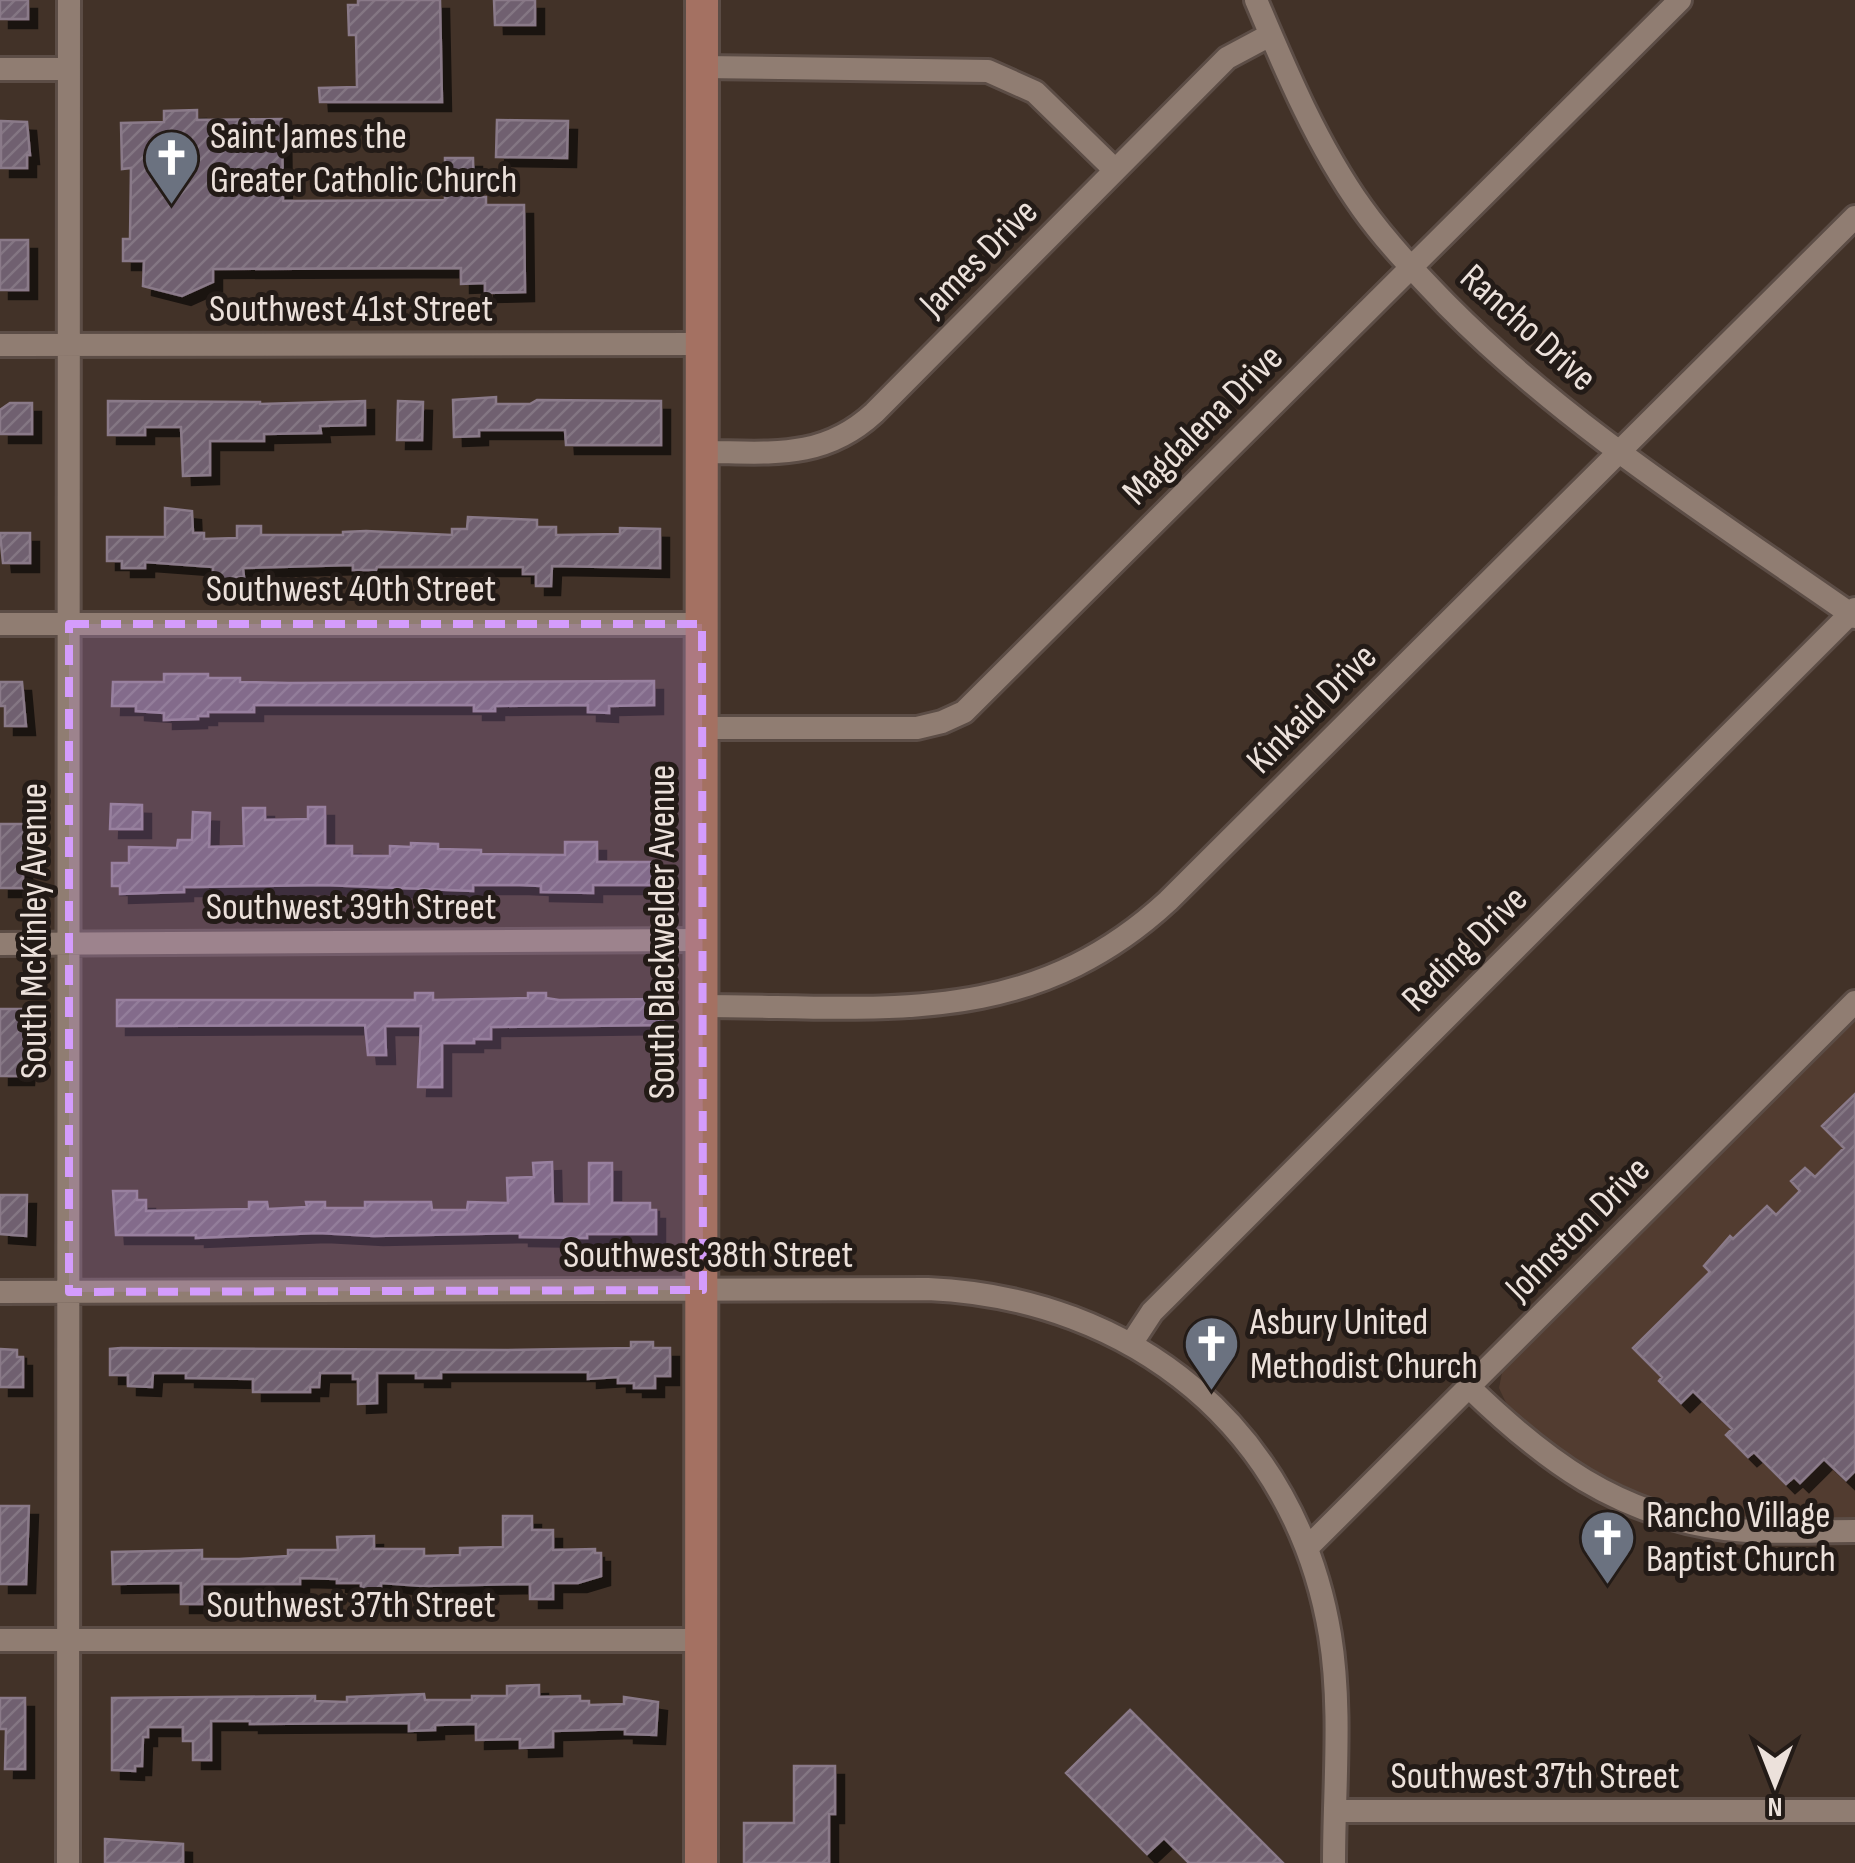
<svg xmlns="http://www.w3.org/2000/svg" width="1855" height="1863" font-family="'Sofia Sans Condensed',sans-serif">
	<defs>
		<pattern id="building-hatch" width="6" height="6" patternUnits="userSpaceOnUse" patternTransform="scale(2.5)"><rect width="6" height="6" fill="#6f606f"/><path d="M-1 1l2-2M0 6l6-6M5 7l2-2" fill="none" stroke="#847683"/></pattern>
		<filter id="shadow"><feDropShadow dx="9" dy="9" stdDeviation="0" flood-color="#0009"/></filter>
	</defs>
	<rect width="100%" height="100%" fill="#423228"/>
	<!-- built -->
	<path fill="#523c30" d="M1855,1016V1520H1764L1702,1512L1641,1494L1577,1462L1508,1407L1499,1388L1503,1368Z"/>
	<!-- building -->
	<path fill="url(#building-hatch)" stroke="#8a7a89" stroke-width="2.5" filter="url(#shadow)" d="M0,0H28V19H0Z
		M358,0H440L442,102H320L319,88L357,87L356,35H349L348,5H358Z
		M494,0H535V25H495Z
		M197,110V120L282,119L283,201L445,200V158H473L474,197H486V205H524L525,292L485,293V283L461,284V268L213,269V282L182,296L143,286L144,261H123V239H130L131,168L122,169L121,123L164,122V111Z
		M497,120L568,121L567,158L496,157Z
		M1,121L27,122L30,155H27V168H1Z
		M0,240H28V290H0Z
		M496,397V404H530L537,400L661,401V445H566L565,430H479V436L454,437L453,400Z
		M108,401L260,402V404L365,401V425L320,426L321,433L264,434V441H210V475L183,476L181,427H145V435H108Z
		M398,401L423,402L422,440H397Z
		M10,403H32V434H0V410Z
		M165,508L192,511L193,533H204V539L237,538V526H261V535H343V532L366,531L452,535V529H467L468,517L537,520V527H556V535L620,534V528L660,529V568L552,566L551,586H536V574H523V567H377L376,570H353V565L243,568L244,577H233L234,591H213V567L145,562V568H122V561H107V537H165Z
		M0,533H30V563H3Z
		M164,674H208V678H240V682L289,683L654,681V705L609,706V713L588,712V705L495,706V711H474V705H254V712H208V716H198V719L164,720V713L136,711V706H112L113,682H164Z
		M0,682H22L26,726H5V706H0Z
		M111,804L142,805V829H110Z
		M308,807H325V846H352V856H390V846L411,847V843L438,844V849L481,850V854L565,855V842H597V862H654V885H593V893L541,892V886L520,885H473V891L324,885L196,887H184V892L120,894V886H112V863H129V847L177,848L178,840H192L193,812L210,813L209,847L244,846L243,808H265V820L308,819Z
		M0,824H29V866H23V888H0Z
		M415,993H433V1000L528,998V993H546V998L559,1000L664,999L663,1025L491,1027V1039H474V1043H442V1087H418L421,1026H385L386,1055H368L365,1025L117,1026V1000H415Z
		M0,1009H25V1021H29L25,1076H0Z
		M1855,1094V1471L1846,1480L1824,1459L1800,1483L1794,1477L1786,1484L1754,1452L1748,1457L1726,1435L1732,1429L1693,1391L1681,1403L1659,1381L1662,1377L1633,1348L1710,1272L1704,1266L1730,1236L1733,1239L1767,1206L1776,1215L1800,1191L1791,1181L1805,1168L1815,1177L1844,1148L1822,1126Z
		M552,1162L553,1204H589V1163H612V1203H650V1210H656V1234H587V1238L520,1237V1233L374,1236L318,1233L196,1238V1235H116L113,1191H137V1200H146V1211L249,1209V1202H267L268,1209L307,1207L306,1202H325V1208H365V1202H431L432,1210H467L468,1202L508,1203L507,1178L534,1177L533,1163Z
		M0,1195H27L26,1236L0,1234Z
		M631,1342H653V1348H670V1376H655V1388H634V1383H618V1377L588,1379V1372H441V1378H416V1373H377V1403L358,1404V1379H353V1373H320L319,1387H310V1392H253V1379L186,1378V1373H153L152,1387L128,1386V1375H110V1349L121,1348L507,1350L631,1348Z
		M0,1349L17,1350V1357H23V1387H0Z
		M0,1506H29L26,1584H0Z
		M503,1516H532V1530H553V1550L595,1549V1553H601V1576L578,1583H553V1599H530V1584L422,1586L381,1583V1602H361V1583H337V1579L300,1578V1584H202V1604H181V1583L113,1584L112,1552L202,1550V1559H239L288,1556V1550H338L337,1537L374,1536V1549H424V1556L460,1555V1548L503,1547Z
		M539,1685V1697L580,1696V1701H589V1705L624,1704V1697L658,1702L656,1735L625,1734V1729L553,1731V1747L520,1748V1739L476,1740V1724L435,1725V1730L409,1731V1723L250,1724V1721H211V1760H193V1741H183V1727H148V1737H143L142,1766H135V1771L112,1770V1698L315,1696V1701L347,1702V1697L424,1694L425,1700H472V1696H507V1686Z
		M0,1698H25V1769H5L6,1729H0Z
		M1130,1710L1283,1863H1189L1164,1838L1147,1854L1066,1773Z
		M794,1766H835V1814H829V1863H744V1823H794Z
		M105,1839L183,1844V1863H105Z"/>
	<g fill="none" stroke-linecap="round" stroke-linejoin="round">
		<defs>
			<path id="street" d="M1256,0C1286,71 1317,145 1362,208C1387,243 1417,274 1447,305C1568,427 1715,519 1855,617
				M702,67L988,71L1035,92L1115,170
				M0,69H69
				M0,345L703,344
				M702,452C768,452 822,461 874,413L1227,58L1270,35
				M0,624H702
				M702,728H917L942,722L964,712L1680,0
				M0,944L702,940
				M702,1006C879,1006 1027,1031 1168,901L1855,217
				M0,1292L928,1289C1134,1298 1296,1429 1330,1635C1342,1709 1334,1788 1334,1863
				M1131,1344L1152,1312L1855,609
				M1469,1387C1544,1460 1617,1515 1725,1529C1768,1534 1812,1531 1855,1531
				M1307,1548L1855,1002
				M0,1640H702
				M1335,1811H1855
				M68,1863L69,0"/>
			<path id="secondary" d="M701,1863L702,0"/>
		</defs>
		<!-- street casing -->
		<use href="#street" stroke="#5c4d46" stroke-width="28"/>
		<!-- secondary casing -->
		<use href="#secondary" stroke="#5c4d46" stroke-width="38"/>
		<!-- street -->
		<use href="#street" stroke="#907d72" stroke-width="22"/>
		<!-- secondary -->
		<use href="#secondary" stroke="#a47162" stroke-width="32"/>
	</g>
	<!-- marked area -->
	<path fill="#d49cfc" fill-opacity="0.2" stroke="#d49cfc" stroke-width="8" stroke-dasharray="20 12" stroke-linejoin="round" d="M69,624H702L703,1290L69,1292Z"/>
	<!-- icons -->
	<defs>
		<symbol id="church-pin" viewBox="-11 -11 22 30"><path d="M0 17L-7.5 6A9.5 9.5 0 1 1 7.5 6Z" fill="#6b7280" stroke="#231b17"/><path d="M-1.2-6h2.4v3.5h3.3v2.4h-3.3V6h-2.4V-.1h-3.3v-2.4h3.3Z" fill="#fff"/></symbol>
	</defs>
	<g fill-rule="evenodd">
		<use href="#church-pin" x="140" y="126" width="63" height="86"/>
		<use href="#church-pin" x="1180" y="1312" width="63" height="86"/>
		<use href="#church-pin" x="1576" y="1506" width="63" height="86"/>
	</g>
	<g text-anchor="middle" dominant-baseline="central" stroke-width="10" stroke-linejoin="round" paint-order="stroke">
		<!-- poi labels -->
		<g font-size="38" fill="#ece1db" stroke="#231b17" text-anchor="start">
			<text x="210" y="136">Saint James the<tspan x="210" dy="44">Greater Catholic Church</tspan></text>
			<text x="1250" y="1322">Asbury United<tspan x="1250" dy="44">Methodist Church</tspan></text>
			<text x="1646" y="1515">Rancho Village<tspan x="1646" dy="44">Baptist Church</tspan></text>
		</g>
		<!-- street labels -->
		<g font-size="38" fill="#ece1db" stroke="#231b17">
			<text transform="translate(979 258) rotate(-45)">James Drive</text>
			<text x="351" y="309">Southwest 41st Street</text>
			<text transform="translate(1528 328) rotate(42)">Rancho Drive</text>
			<text transform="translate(1203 425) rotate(-45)">Magdalena Drive</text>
			<text x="351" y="589">Southwest 40th Street</text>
			<text transform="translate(1312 709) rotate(-45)">Kinkaid Drive</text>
			<text x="351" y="907">Southwest 39th Street</text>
			<text transform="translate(34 931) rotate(-90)">South McKinley Avenue</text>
			<text transform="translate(662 932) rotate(-90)">South Blackwelder Avenue</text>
			<text transform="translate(1465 949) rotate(-45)">Reding Drive</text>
			<text transform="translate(1578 1229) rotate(-45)">Johnston Drive</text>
			<text x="708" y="1255">Southwest 38th Street</text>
			<text x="351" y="1605">Southwest 37th Street</text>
			<text x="1535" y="1776">Southwest 37th Street</text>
		</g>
	</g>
	<!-- north arrow -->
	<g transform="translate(1775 1783) rotate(180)" stroke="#231b17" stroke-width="8" paint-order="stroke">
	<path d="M0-8L18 38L0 25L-18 38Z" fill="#ece1db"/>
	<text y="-15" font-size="28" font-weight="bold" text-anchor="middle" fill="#ece1db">N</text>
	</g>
</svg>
